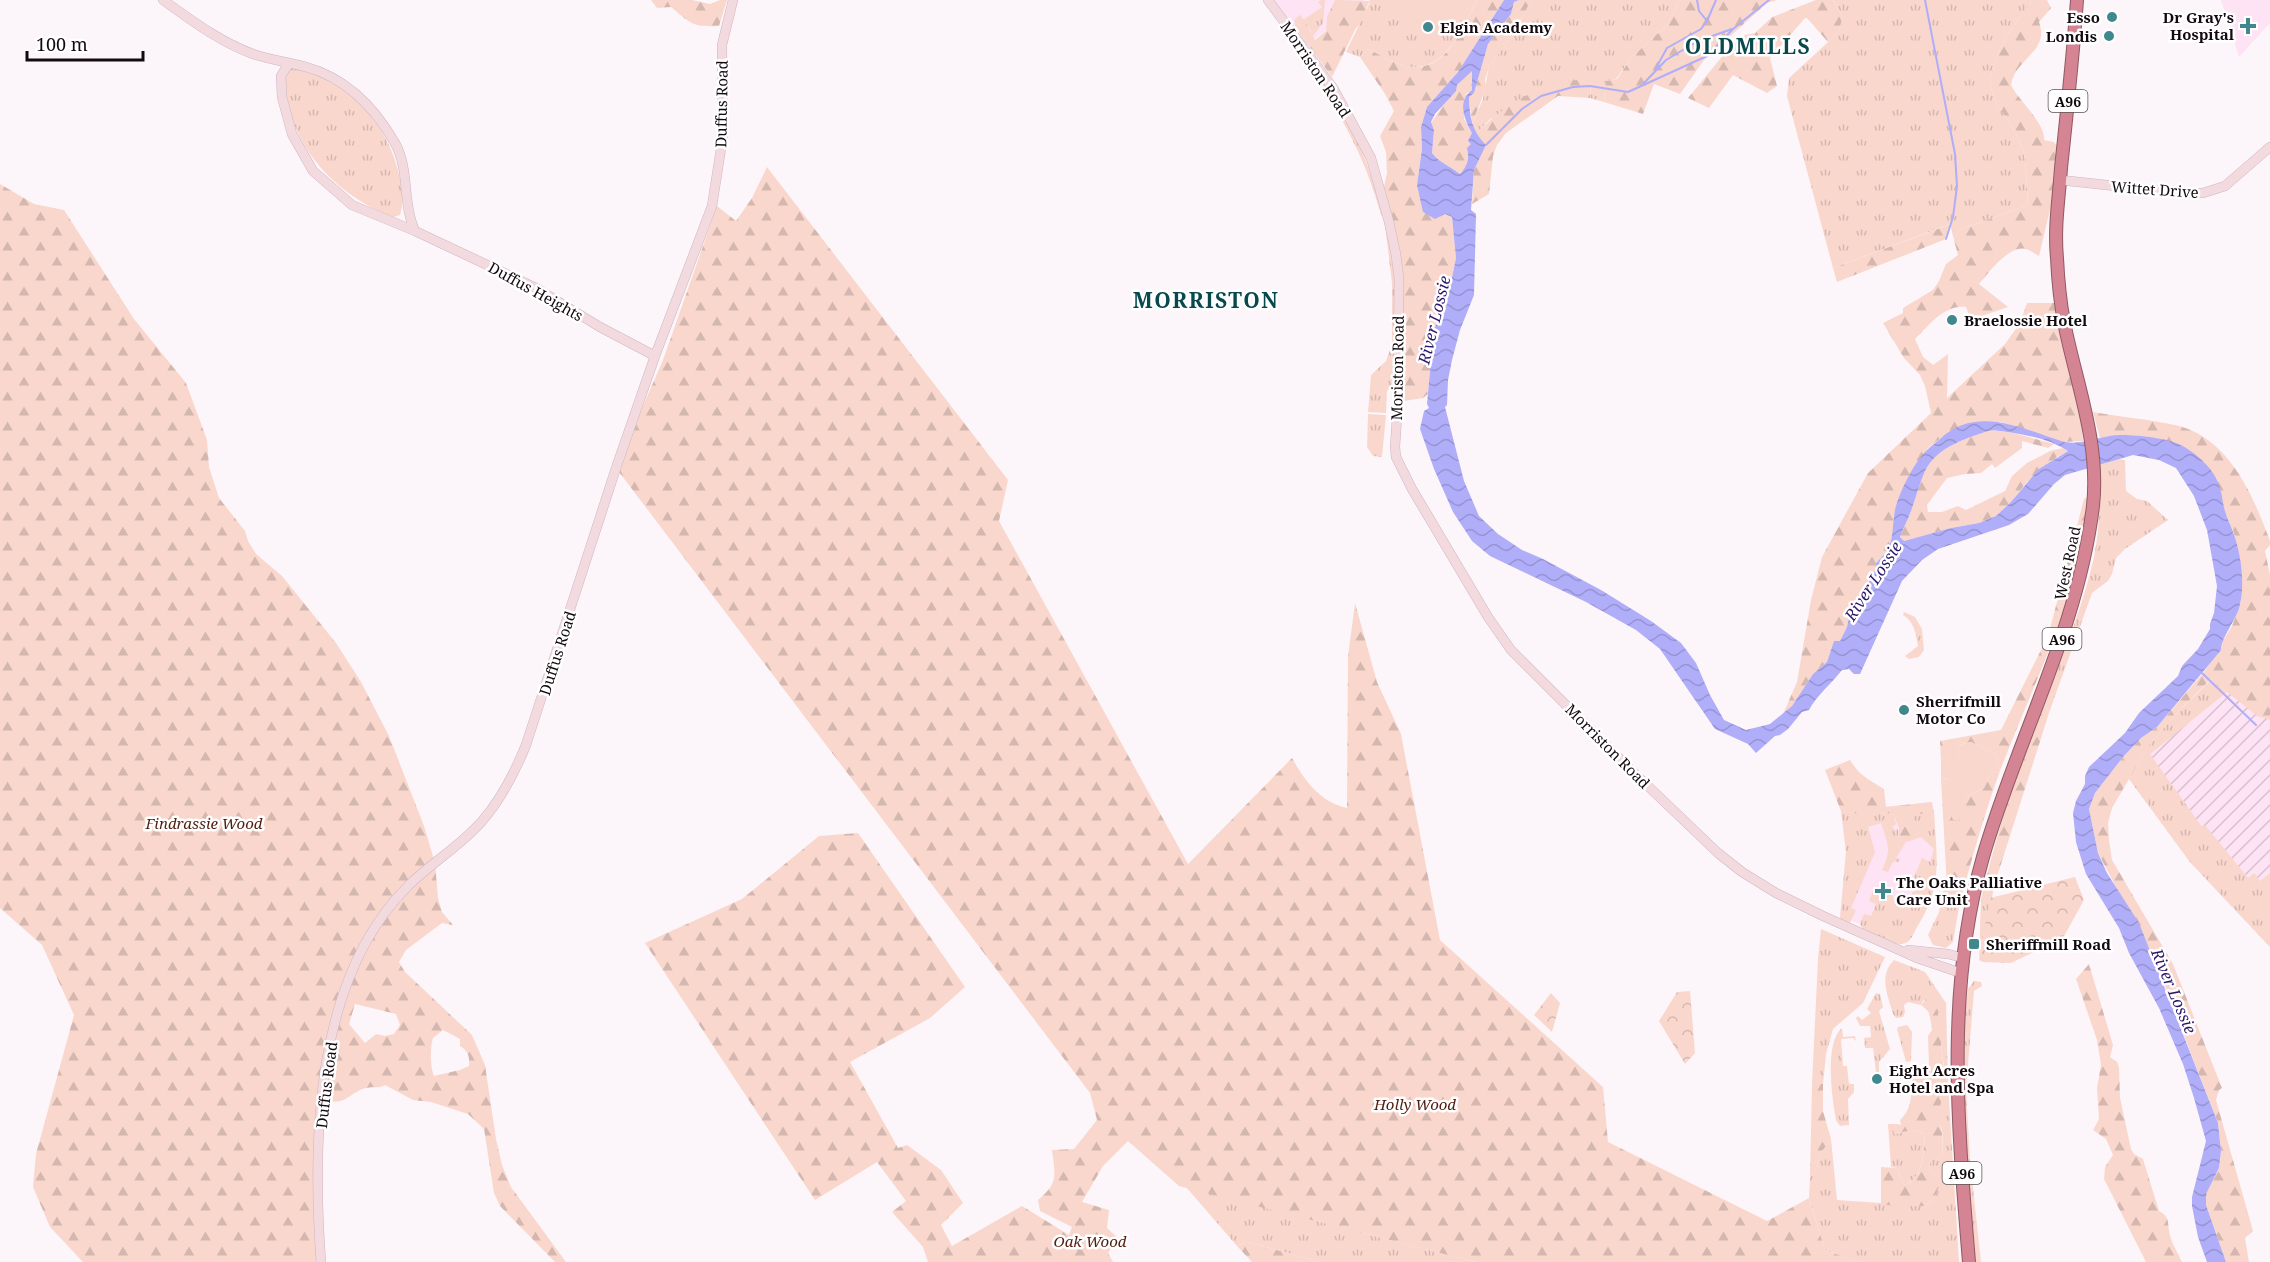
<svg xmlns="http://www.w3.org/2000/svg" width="2270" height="1262" font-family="'Noto Serif',serif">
	<defs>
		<pattern id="industrial-furrows" width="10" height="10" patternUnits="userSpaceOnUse" patternTransform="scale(1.5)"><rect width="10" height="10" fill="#fde3f3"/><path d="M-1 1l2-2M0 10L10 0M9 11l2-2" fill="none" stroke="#d8c1cf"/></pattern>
		<pattern id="grass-tufts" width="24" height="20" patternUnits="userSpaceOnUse" patternTransform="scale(1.5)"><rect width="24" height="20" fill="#f9d7cd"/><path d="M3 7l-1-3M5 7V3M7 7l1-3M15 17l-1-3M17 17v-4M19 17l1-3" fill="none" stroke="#d4b7af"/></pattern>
		<pattern id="forest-firs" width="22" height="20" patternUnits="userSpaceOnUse" patternTransform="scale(1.5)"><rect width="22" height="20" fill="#f9d7cd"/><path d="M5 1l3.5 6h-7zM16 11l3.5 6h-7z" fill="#d4b7af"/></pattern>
		<pattern id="park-crowns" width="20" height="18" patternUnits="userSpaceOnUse" patternTransform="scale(1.5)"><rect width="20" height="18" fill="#f9d7cd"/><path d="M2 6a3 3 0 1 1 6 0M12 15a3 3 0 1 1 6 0" fill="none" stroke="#d4b7af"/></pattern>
		<pattern id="water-waves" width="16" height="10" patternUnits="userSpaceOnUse" patternTransform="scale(1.5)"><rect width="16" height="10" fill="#b0adf9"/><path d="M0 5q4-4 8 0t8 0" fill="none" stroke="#9694d4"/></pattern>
	</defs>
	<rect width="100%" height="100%" fill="#fcf6fa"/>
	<!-- built -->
	<path fill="#fde3f3" d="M1274,0H1365L1307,45Z
		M2221,0H2270V23L2239,57Z
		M1932,802L1936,866L1904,934L1862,925L1840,916L1846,852L1841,811Z"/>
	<!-- industrial -->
	<path fill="url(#industrial-furrows)" d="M2270,671V947L2190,862L2129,779L2149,745L2176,714Z"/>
	<!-- grass -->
	<path fill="url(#grass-tufts)" d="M1321,0H1325L1323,23L1313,36L1309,27L1295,23V19L1300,15L1304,20L1306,18L1322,7L1318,2Z
		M1369,0H1477C1463,27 1448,69 1412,67C1397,66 1381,55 1368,49L1360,57L1346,52L1370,2Z
		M1531,0H1679L1668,24L1631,58L1616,79L1606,81L1604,102L1590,98L1591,79L1490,119L1476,134L1472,124L1483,99L1489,66L1514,34Z
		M1833,0H2033C2017,20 1984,63 1992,91C1998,111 2014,126 2021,144C2028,163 2026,185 2028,205L1959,230L1954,240L1950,224L1833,268L1787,96L1789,78L1838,33L1843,17Z
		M294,68C348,79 390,125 400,179C402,190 404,203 400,215L393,217C334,195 282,140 286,72L288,69Z
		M1313,69C1348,106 1371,167 1383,217L1381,215C1367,163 1343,116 1311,71Z
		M1385,224L1387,226L1396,284L1394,384L1387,391L1386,413L1368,412L1371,375L1386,361L1392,344V283Z
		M1368,414L1386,415L1382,457L1373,456L1367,447Z
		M2118,459L2125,460L2126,491L2137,499L2147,501L2168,520L2125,549L2116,558L2112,574L2108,581L2092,593L2049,713L2047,708L2044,706C2061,657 2083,608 2094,557C2100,527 2100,496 2100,465Z
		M1904,612L1915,617L1922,629L1924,650L1919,657L1909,659L1905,656L1918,646C1916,634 1914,621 1903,615Z
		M2212,679L2227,692L2150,754L2202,827L2205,825L2248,878L2254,873L2260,881L2270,873V947L2190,862L2129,779L2149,745L2176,714Z
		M1934,809C1936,856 1944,885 1917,927C1913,934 1911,943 1902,944C1891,945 1873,933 1863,929L1860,925L1864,914L1871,916L1876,904L1869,901L1873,891H1876L1879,896L1891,891L1894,900L1898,903C1908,902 1912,894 1916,886L1911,884L1922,858L1930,862L1934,849L1921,837L1913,840L1919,831L1912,817Z
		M1841,811L1865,815L1893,813L1896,824L1892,827L1895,830L1898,829L1899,840L1906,842L1896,858L1900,859L1899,862L1893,861L1888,872L1882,870C1892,848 1888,845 1881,823L1868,827L1875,852L1851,908L1856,910L1850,923L1840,919L1846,852Z
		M1946,878L1948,906L1959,907L1953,942L1946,948L1933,945L1928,935L1939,912Z
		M1995,883L1979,958L1981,899Z
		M1821,929L1885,957L1863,1003L1833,1029L1826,1054L1823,1084H1812L1818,959Z
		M1894,960L1925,972L1946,1003L1948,1084L1959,1262H1858L1825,1250L1809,1198L1810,1177L1817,1168L1820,1154L1831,1139L1837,1200L1925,1206L1934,1199L1936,1177L1929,1170L1930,1161L1941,1155C1944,1145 1944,1134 1940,1124L1934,1122L1933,1116L1938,1111L1940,1102L1945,1079L1944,1066L1938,1022L1924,999L1921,1005L1908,1002L1904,1005L1905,1012L1903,1017L1896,1018L1893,1014C1888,996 1878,976 1894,960Z
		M1974,981L1981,982L1982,986L1974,991L1966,1089L1970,1160L1981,1262H1973L1961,1088L1963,1012H1965L1968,989Z
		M1876,993L1880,994L1883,1007L1879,1011L1890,1049L1879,1062V1080L1878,1072H1876L1873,1048H1865L1864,1038L1871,1037L1870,1026H1860L1856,1018L1858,1016L1862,1020L1871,1013L1867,1009Z
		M1907,1025L1912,1032L1911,1061L1906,1062L1897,1029L1898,1027Z
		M1842,1028L1843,1037L1855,1036L1856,1041L1853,1038L1841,1039L1843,1066H1847L1849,1084H1854V1092L1848,1099L1849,1125L1840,1126L1836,1120C1832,1098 1824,1043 1842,1028Z
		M1888,1124H1898L1893,1127L1895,1134C1905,1132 1916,1128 1925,1135C1924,1153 1923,1179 1904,1185L1897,1168L1891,1167Z
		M1186,1187L1475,1262H1320L1247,1242L1237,1246Z"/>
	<!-- forest -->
	<path fill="url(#forest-firs)" fill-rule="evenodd" d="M651,0H692L710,4L720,0H727L719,26C691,27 692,24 671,7L657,8Z
		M1335,0L1370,1C1364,10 1365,21 1356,28L1332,77L1295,27V23L1300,25L1306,23L1315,40L1326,31L1327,17Z
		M1477,0H1504L1458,72L1427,107L1421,127L1422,149L1417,185L1445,214L1452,217L1456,258L1445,312L1434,328L1428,394L1423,398L1398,402L1399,279L1382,195L1387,173L1386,152L1380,136L1394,111L1385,94L1360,57L1368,49C1381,55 1397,66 1412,67C1448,70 1463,27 1477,0Z
		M1519,0H1531L1514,34L1489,66L1485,80L1486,88L1472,124L1469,97L1474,93L1488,44L1511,14L1514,2Z
		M1679,0H1777L1767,3L1704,60L1680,94L1654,84L1643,114L1604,102L1606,81L1617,79L1631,58L1668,24Z
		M1816,0H1833L1843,17L1838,33L1828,42L1806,17L1770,58L1777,86L1767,93L1733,75L1709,108L1688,98L1725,53L1745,35L1755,33L1772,17Z
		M2033,0H2047L2051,8L2039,22C2050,52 2015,58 2011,85C2019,101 2046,124 2044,140L2054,142L2058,147L2054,193L2039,256C2035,254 2030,250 2026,249C2010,244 1988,273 1979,284L2008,307L1976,318L1969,315L1966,307C1943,305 1930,325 1915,339L1923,357L1933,365L1948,354L1947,398L2005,344L2020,323L2027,303H2054L2079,407L2083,441L2063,442L2001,422L1992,423L1942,437L1927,449L1895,510V522L1890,546L1886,554L1876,563L1875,571L1865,586V610L1850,614L1847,627L1840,641L1834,642L1827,662L1813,674L1792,706L1783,714L1797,682L1811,600L1822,557L1868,473L1931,413L1925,386L1920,375L1904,358L1883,323L1903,313V308L1933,290L1939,281L1946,264L1958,255L1954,240L1959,230L2028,205C2026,185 2028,163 2021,144C2014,126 1998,111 1992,91C1984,63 2017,20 2033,0Z
		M1472,70V90L1466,94L1464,119L1472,133L1471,144L1466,167L1460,174C1450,166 1440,163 1432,153L1434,130L1431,123L1457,85Z
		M1591,78L1590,98L1558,96L1506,133L1497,145L1493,156L1489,194L1472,204L1474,170L1486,145L1476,134C1510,98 1542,84 1591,78Z
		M767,167L1008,480L999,521L1188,864L1292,758C1305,781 1320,802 1347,808L1348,656L1355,603L1377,682L1401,734L1440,940L1603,1087L1608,1142L1767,1221L1809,1198L1825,1250L1858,1262H1475L1179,1186L1128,1141L1103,1166L1082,1202L1109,1210L1107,1228L1118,1238L1108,1253L1113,1262H928L923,1247L892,1212L906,1201L877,1162L815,1200L645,943L742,899L819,836L858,833L965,987L930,1018L850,1062L898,1148L907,1145L941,1170L963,1203L941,1225L952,1246L1022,1206L1069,1235L1072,1227L1040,1211L1038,1200C1059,1183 1055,1175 1052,1150L1074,1149L1097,1120L1090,1093L616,468L663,360L717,206L736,221L752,198Z
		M0,184L34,204L64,210L134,319L186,383L207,440L209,467L219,498L245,531L248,541L256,554L282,576L336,643L361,682L389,736L424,826L435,863L438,898L442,912L453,925L442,923L406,950L399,962L405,972L472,1035L485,1065L496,1139L502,1165L511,1187L566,1262H555L500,1206L494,1193L484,1129L468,1114L431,1102L413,1100L385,1085C378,1089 373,1086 366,1088C352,1091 346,1105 330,1101L323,1094L321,1262H83L50,1227L33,1187L36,1154L74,1015L42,945L0,908ZM355,1004L396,1014L400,1025L394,1034L385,1036L376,1034L365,1043L349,1024ZM443,1030L460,1039V1046C468,1051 470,1057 469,1066L460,1070L434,1076C430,1067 430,1048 433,1038Z
		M1951,224L1946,239L1837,282L1833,268Z
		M2093,412C2120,417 2148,419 2175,425C2229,437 2253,495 2270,541V545L2265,551L2270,575V720L2257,716L2211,679L2176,714L2149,745L2112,808L2108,823L2109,840L2112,860L2173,964L2222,1088L2219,1090L2216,1100L2253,1231L2245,1238L2249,1262H2226L2206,1205V1193L2219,1168L2221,1151L2218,1123L2154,958L2098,853L2089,809L2095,793L2123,757L2141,738L2157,727L2204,672L2232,626L2240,605L2242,587L2234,533L2225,513L2217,479L2211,473L2119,435L2100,438Z
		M1992,430L2014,433L2054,444L2048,448L2022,441V448L1995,468L1992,464L1981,473L1965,474L1947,478L1927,505L1928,512H1942L1958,506L1966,510L2005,491L2012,476L2027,463L2050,451L2063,448L2068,451L2057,457L2027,482L2010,503L1996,516L1979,523L1951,528L1904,541L1900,537C1903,528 1908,520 1911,511C1916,498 1919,484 1925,471C1936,447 1969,437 1992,430Z
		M2088,497C2081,594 2034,681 2000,771C1984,815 1971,861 1959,907L1948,906L1941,779L1948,778L1950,785L1963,803L1968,796L1984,788L1990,773L2000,771L1996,755L1971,742L1959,745L1951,758L1941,760L1940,741L2001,730L2048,636L2084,499Z
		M2044,706L2047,708L2049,713L1995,883L1981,899C1997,833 2016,769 2044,706Z
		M1850,760C1860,776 1868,779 1884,789L1886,807L1932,802L1933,810L1912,817L1919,831L1913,840L1906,842L1899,840V828L1893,813L1865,815L1841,811L1825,770Z
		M2089,964L2113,1045L2110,1057L2117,1062L2119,1067L2120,1098L2131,1149L2134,1154L2143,1159L2159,1211C2171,1217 2167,1224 2170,1235C2172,1244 2178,1253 2182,1262H2146L2104,1179L2105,1167L2113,1155L2106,1139L2093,1130L2099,1119L2097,1088L2101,1065L2097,1040L2076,979Z
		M1929,995L1937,1007L1945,1079L1948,1084L1938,1111L1934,1116V1121L1940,1124C1943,1134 1944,1145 1941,1155L1930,1161L1929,1170L1936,1177L1939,1186L1934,1199L1925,1206L1881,1205V1167L1897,1168L1904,1185C1923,1180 1924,1153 1925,1135C1916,1128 1904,1132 1894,1134L1893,1127L1898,1124L1901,1125L1900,1120C1914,1107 1912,1089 1910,1072L1924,1069L1929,1065L1928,1036L1932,1030L1930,1017L1928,1011L1921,1005Z
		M1812,1084H1823V1111L1831,1139L1820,1154L1817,1168L1810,1177Z
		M1247,1242L1320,1262H1252L1237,1246Z"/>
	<!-- park -->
	<path fill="url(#park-crowns)" d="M2075,877L2084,900L2063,938L2011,963L1983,962L1979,960L1990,898Z
		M1690,991L1695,1053L1685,1064L1659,1021L1677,992Z
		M1551,993L1560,1003L1552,1032L1534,1015Z"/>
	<!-- garden -->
	<path fill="#f9d7cd" d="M1397,0H1465L1446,36L1393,8Z
		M1971,742L1996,755L2000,771L1990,773L1984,788L1968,796L1963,803L1965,812L1958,821L1953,820C1947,808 1951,792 1948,778L1941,779V760L1951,757L1959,745Z"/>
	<!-- water -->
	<path fill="url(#water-waves)" fill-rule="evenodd" d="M1504,0H1519L1514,2L1511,14L1488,44L1474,93L1469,97C1470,118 1471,129 1486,145L1474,170L1471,210L1476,214L1474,295L1460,330L1452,360L1448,380L1447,405L1445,407L1464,481L1479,516L1498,534L1522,550L1543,559L1601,590L1651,621L1681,643L1696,663L1710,695L1724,720L1746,730L1770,724L1792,706L1813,674L1827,662L1834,641H1840L1847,627L1850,614L1865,610V588L1875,571L1876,563C1896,545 1891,533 1895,510C1899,493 1914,462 1927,450C1931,446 1937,442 1941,438C1977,405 2023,429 2061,441C2080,447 2101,435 2120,435C2135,435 2155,437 2170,441C2187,445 2210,464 2217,480C2222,490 2222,501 2225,511C2227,519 2231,525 2233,532C2241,553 2245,583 2240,604C2238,618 2220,639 2221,650L2157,727L2141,738L2123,757L2095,793L2089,809L2098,853L2107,873L2139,923L2218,1123L2221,1151L2219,1168L2206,1194V1205L2226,1262H2207L2198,1237L2192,1206V1197L2206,1141L2194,1098L2183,1064L2159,1008L2129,953L2119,928L2086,874L2076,842L2073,813L2076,801L2085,784V776L2089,767L2125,733L2139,713L2178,676L2182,666L2198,649L2210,629V624L2214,613L2217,586L2207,530L2194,496L2176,468L2159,460L2133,455L2065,475L2054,484L2028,514L2009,525L1938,549L1922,560L1902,581L1860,674H1854L1849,669L1842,670C1832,683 1817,695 1809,710L1802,712L1788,729L1780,735L1775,736L1756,753L1748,744L1715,729L1660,649L1636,630L1586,602L1490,556L1472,541L1453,512L1434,469L1420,429L1424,411L1429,408L1427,404L1434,328L1445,312L1456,258L1452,217L1445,214L1435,219L1423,212L1417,185L1422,149L1421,127L1427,107L1458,72ZM1472,71V90C1457,101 1464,119 1472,133L1468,141L1471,144L1467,148C1470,158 1467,167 1460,174C1450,166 1440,163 1432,153L1434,130L1431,122L1435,114L1456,91L1457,85ZM1992,430C2017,433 2047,437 2068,451L2039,469L2010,503L1996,516L1979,523L1951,528L1904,541L1900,537C1903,528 1908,520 1911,511C1916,498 1919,484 1925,471C1936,447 1969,437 1992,430Z"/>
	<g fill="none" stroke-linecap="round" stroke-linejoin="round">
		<!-- stream -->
		<path stroke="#b0adf9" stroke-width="2" d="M1697,0L1699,11L1707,21
			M1925,0L1955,154L1957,186L1953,217L1946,239
			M1656,68L1667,48L1701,29L1707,21L1716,0
			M1644,83L1666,60L1698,41L1732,29
			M1486,145L1522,109L1541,96L1573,87L1590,86L1628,92L1707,56L1733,29L1769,0
			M2202,673L2256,725"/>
		<defs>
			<path id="secondary" d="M163,0C191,20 220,42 253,54C270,60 289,62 306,67C346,78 375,108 395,143C410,170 402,203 415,231
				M1268,0L1333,88L1371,158L1389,222L1396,255L1399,279L1398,402L1395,447L1396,457L1412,489L1488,617L1511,650L1630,769L1718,853L1742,872L1776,893L1823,916L1917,958L1961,973
				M289,63L281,76L282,97L292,134L313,171L352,205L415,231L536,288L600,327L655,356
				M2060,180L2181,193H2203L2225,186L2270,147
				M1908,950L1948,954L1963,958
				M321,1262C312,1140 315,978 408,886C431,863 462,845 483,820C502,798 515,772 526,745L616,468L655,356L712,206L723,136L722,45L733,0"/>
			<path id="highway" d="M1969,1262C1958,1127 1945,990 1983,857C2017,739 2078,630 2093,506C2100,442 2076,383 2064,322C2060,301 2058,279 2057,258C2054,227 2059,198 2061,168C2067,112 2073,56 2077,0"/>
		</defs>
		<!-- secondary casing -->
		<use href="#secondary" stroke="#ceb5c4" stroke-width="10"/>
		<!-- highway casing -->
		<use href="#highway" stroke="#905964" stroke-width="14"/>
		<!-- secondary -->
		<use href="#secondary" stroke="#f2dade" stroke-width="9"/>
		<!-- highway -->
		<use href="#highway" stroke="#d48492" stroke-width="12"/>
	</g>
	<!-- markers -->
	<g fill="#41888e" stroke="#fff" stroke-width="2">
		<circle cx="2112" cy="17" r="6"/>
		<path d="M2245 17h6v6h6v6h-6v6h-6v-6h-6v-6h6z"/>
		<circle cx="1428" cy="27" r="6"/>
		<circle cx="2109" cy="36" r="6"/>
		<circle cx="1952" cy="320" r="6"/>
		<circle cx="1904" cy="710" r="6"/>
		<path d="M1880 882h6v6h6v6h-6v6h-6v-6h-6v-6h6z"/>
		<rect x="1968" y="938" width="12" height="12" rx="3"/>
		<circle cx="1877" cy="1079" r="6"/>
	</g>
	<g text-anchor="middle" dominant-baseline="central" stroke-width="5" stroke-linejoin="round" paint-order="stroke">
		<!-- shield labels -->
		<g fill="#fff" stroke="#595457" stroke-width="1.5">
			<rect x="2048.5" y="90" width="39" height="22" rx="4.5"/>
			<rect x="2042.5" y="628" width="39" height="22" rx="4.5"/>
			<rect x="1942.5" y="1162" width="39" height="22" rx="4.5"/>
		</g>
		<g font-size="14" font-weight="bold" fill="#120a0f">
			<text x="2068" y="101">A96</text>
			<text x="2062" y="639">A96</text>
			<text x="1962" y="1173">A96</text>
		</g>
		<!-- poi labels -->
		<g font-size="15" font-weight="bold" fill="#120a0f" stroke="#fff" text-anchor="start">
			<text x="2100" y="17" text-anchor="end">Esso</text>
			<text x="2234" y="17" text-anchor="end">Dr Gray's<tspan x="2234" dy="17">Hospital</tspan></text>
			<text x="1440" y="27">Elgin Academy</text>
			<text x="2097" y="36" text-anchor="end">Londis</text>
			<text x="1964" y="320">Braelossie Hotel</text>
			<text x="1916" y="701">Sherrifmill<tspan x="1916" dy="17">Motor Co</tspan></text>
			<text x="1896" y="882">The Oaks Palliative<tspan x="1896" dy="17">Care Unit</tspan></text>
			<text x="1986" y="944">Sheriffmill Road</text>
			<text x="1889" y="1070">Eight Acres<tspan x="1889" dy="17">Hotel and Spa</tspan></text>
		</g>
		<!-- street labels -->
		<g font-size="15" fill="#120a0f" stroke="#fff">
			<text transform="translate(1316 69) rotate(56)">Morriston Road</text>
			<text transform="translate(721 104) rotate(-89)">Duffus Road</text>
			<text transform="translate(2155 189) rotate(4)">Wittet Drive</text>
			<text transform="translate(536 291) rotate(29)">Duffus Heights</text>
			<text transform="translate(1397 368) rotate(-89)">Moriston Road</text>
			<text transform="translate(2067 563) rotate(-78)">West Road</text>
			<text transform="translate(557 653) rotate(-72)">Duffus Road</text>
			<text transform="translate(1608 746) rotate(45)">Morriston Road</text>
			<text transform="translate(326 1085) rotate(-83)">Duffus Road</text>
		</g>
		<!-- park labels -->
		<g font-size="15" font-style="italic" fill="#511d0e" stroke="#fff">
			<text x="204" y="823">Findrassie Wood</text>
			<text x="1415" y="1104">Holly Wood</text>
			<text x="1090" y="1241">Oak Wood</text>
		</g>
		<!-- water labels -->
		<g font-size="16" font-style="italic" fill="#2b166c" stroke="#fff">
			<text transform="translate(1434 320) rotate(-76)">River Lossie</text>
			<text transform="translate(1873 581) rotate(-57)">River Lossie</text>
			<text transform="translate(2174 991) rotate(67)">River Lossie</text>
		</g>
		<!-- district labels -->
		<g font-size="21" font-weight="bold" letter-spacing="1.5" fill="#08494e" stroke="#fff">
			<text x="1748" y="46">OLDMILLS</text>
			<text x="1206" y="300">MORRISTON</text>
		</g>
	</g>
	<!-- scale -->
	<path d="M27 51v9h116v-9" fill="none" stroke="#120a0f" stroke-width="3"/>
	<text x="36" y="51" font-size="18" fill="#120a0f" stroke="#ffffff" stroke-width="4.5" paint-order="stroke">100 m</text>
</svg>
